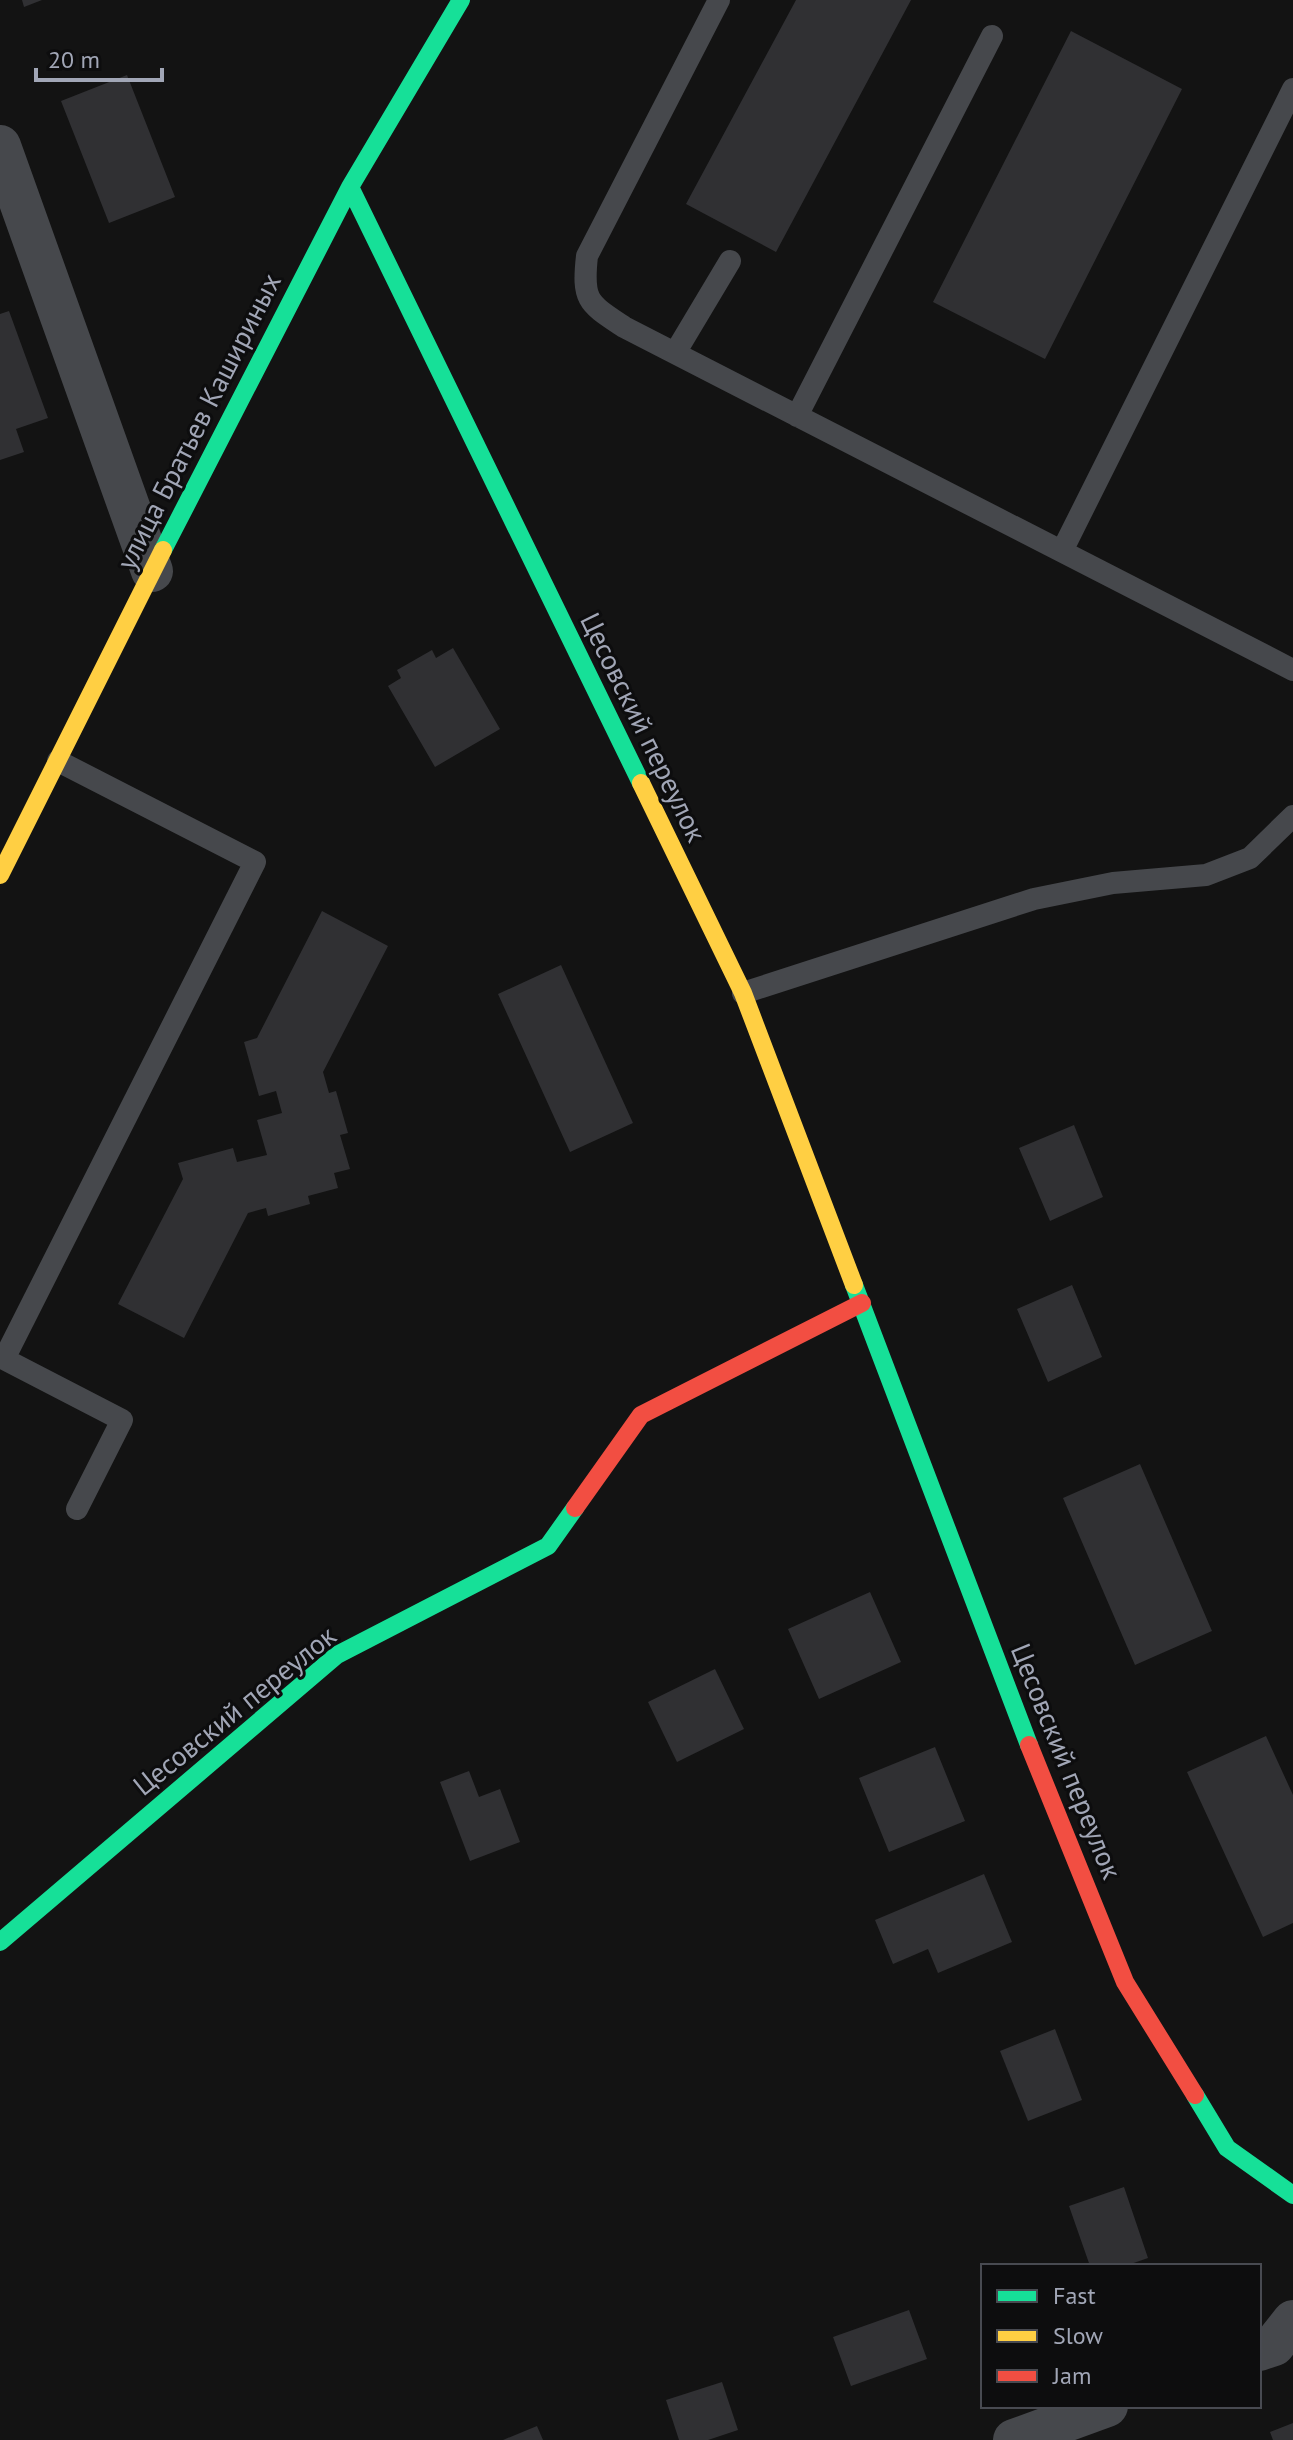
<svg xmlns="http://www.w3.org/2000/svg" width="1293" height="2440" font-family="'PT Sans',sans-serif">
	<rect width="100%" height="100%" fill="#131313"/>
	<!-- building -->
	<path fill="#303033" d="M22,0H42L24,7Z
		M796,0H911L776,252L686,204Z
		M1071,31L1182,89L1045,359L933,302Z
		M127,75L175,197L109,223L61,101Z
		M9,311L48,418L16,429L24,452L0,460V314Z
		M453,648L500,729L435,767L388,686L401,678L397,670L432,650L436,658Z
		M322,911L388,946L323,1072L329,1093L336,1091L348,1133L340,1135L350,1169L334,1173L338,1188L308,1196L310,1204L268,1216L266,1208L248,1213L184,1338L118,1304L183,1179L178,1163L233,1148L237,1162L267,1155L257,1120L282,1113L276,1091L259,1096L244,1042L257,1038Z
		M561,965L633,1123L570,1152L498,994Z
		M1074,1125L1103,1197L1050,1221L1019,1148Z
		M1072,1285L1102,1357L1048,1382L1017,1309Z
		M1140,1464L1212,1631L1135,1665L1063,1498Z
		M870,1592L901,1662L819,1699L788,1629Z
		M715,1669L744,1729L677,1762L648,1702Z
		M1266,1736L1293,1795V1923L1263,1937L1187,1772Z
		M935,1747L965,1821L889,1852L859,1778Z
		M469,1771L479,1797L500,1789L520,1842L470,1861L440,1782Z
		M984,1874L1012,1942L938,1973L928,1949L893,1964L875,1920Z
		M1055,2029L1082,2100L1028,2121L1000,2051Z
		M1124,2187L1148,2258L1125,2266H1090L1069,2206Z
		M909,2310L927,2359L851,2386L833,2337Z
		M722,2382L738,2430L708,2440H679L666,2400Z
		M1293,2423V2440H1273L1270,2432Z
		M537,2426L543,2440H503Z"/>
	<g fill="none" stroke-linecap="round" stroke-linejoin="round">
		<!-- lane -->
		<path stroke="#46484c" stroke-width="22" d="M719,0L587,256C582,301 588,303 624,327L1293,670
			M675,353L730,261
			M797,416L992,36
			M1062,551L1293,89
			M58,761L255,862L4,1359L122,1420L77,1509
			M743,993L1034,899L1113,883L1206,875L1250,858L1293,816"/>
		<!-- street -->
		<path stroke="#46484c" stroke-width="42" d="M0,146L152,571
			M1259,2350L1274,2345L1293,2321
			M1014,2440L1107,2406"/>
		<!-- fast -->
		<path stroke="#16e098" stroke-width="18" d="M350,187L641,783
			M163,550L350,187L461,0
			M854,1285L1029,1745
			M0,1942L337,1655L548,1546L575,1508
			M1195,2095L1227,2148L1293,2195"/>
		<!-- slow -->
		<path stroke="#ffcf43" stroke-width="18" d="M641,783L743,993L854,1285
			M0,875L163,550"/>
		<!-- jam -->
		<path stroke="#f24e42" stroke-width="18" d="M575,1508L641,1415L862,1303
			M1029,1745L1125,1982L1195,2095"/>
	</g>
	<g text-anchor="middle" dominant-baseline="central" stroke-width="6" stroke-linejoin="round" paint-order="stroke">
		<!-- street labels -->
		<g font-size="28" fill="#a1a6b6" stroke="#0d0d0e">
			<text transform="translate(198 421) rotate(-63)">улица Братьев Кашириных</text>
			<text transform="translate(644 727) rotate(64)">Цесовский переулок</text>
			<text transform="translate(234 1710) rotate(-39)">Цесовский переулок</text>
			<text transform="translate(1067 1761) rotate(68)">Цесовский переулок</text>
		</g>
	</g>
	<!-- legend -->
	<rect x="981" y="2264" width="280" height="144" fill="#0d0d0e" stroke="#484a51" stroke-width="2"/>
	<rect x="997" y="2290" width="40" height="12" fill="#16e098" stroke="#484a51" stroke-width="2"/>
	<text x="1053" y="2304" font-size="24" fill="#a1a6b6">Fast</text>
	<rect x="997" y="2330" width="40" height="12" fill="#ffcf43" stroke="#484a51" stroke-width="2"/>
	<text x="1053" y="2344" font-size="24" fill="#a1a6b6">Slow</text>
	<rect x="997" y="2370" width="40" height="12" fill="#f24e42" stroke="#484a51" stroke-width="2"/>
	<text x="1053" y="2384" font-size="24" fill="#a1a6b6">Jam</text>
	<!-- scale -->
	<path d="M36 68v12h126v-12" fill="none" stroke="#a1a6b6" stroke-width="4"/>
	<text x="48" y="68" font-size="24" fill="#a1a6b6" stroke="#0d0d0e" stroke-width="6" paint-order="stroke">20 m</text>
</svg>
